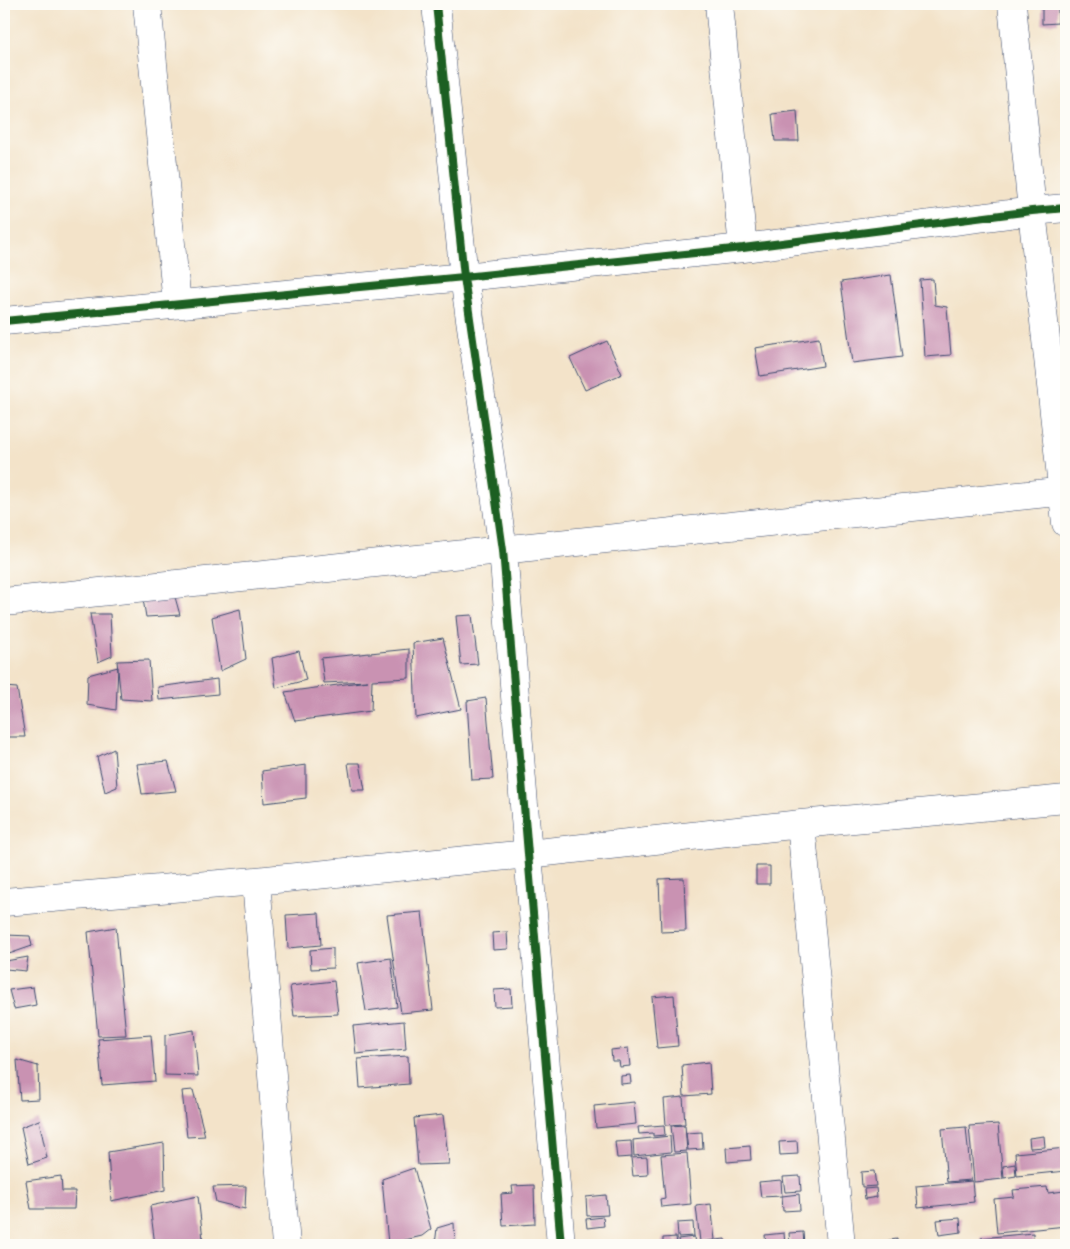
<svg xmlns="http://www.w3.org/2000/svg" width="1070" height="1249" font-family="Cardo,serif">
	<rect width="100%" height="100%" fill="#fdfcf7"/>
	<filter id="ink" filterUnits="userSpaceOnUse"><feTurbulence type="fractalNoise" baseFrequency=".02" numOctaves="2"/><feDisplacementMap in="SourceGraphic" scale="10" xChannelSelector="R" yChannelSelector="G"/><feConvolveMatrix kernelMatrix="1 2 1 2 8 2 1 2 1" color-interpolation-filters="sRGB"/></filter>
	<filter id="wash" filterUnits="userSpaceOnUse"><feTurbulence type="fractalNoise" baseFrequency=".0096" numOctaves="4" result="noise"/><feDisplacementMap in="SourceGraphic" scale="20" xChannelSelector="R" yChannelSelector="G"/><feGaussianBlur stdDeviation="1.12" result="paint"/><feColorMatrix in="noise" values="0 0 0 0 0 0 0 0 0 0 0 0 0 0 0 0 0 1.4 0 .05"/><feComposite in="paint" operator="in"/></filter>
	<g filter="url(#wash)">
		<rect width="100%" height="100%" fill="#f3e3c9"/>
		<g id="blocks">
			<!-- building -->
			<path fill="#c992b2" d="M1042,4H1058V23L1042,24Z
				M797,111L799,141H775L772,114Z
				M891,275L902,357L852,363L841,282Z
				M933,279L935,305L947,307L951,355L925,357L920,280Z
				M819,338L823,366L760,376L755,348Z
				M607,341L622,374L585,390L570,358Z
				M173,590L180,615L146,617L142,593Z
				M240,609L246,659L220,671L212,617Z
				M90,614H110L112,656L98,662Z
				M472,615L478,664L461,665L456,616Z
				M443,638L461,709L416,718L413,643Z
				M409,649V678L372,680L371,711L295,721L285,692L368,681L324,683L321,658Z
				M299,651L306,680L276,688L272,658Z
				M149,660L152,701L121,699L117,661Z
				M118,667L116,710L87,705L88,675Z
				M217,679L218,694L159,700L158,687Z
				M4,687L17,688L25,737H4Z
				M486,698L493,779L472,780L467,701Z
				M114,749L117,787L105,792L97,757Z
				M168,761L176,791L142,794L137,764Z
				M348,763H360L365,790H352Z
				M306,765V798L264,803L262,771Z
				M756,866H770V884H756Z
				M684,878L686,931L661,932L659,879Z
				M422,912L433,1010L401,1013L387,915Z
				M319,913L321,945L288,948L286,915Z
				M116,927L126,1035L98,1036L88,932Z
				M507,932L508,949L493,950L492,933Z
				M6,935L30,936L32,946L9,954Z
				M333,948V968L311,969L310,950Z
				M28,957L26,971L6,969V961Z
				M391,958L397,1007L366,1011L358,963Z
				M334,981L338,1014L294,1016L290,986Z
				M33,987L36,1005L14,1009L9,990Z
				M511,989L512,1006L495,1007L494,990Z
				M674,995L678,1046L657,1048L652,997Z
				M404,1021L406,1049L356,1054L353,1026Z
				M194,1030L198,1076L165,1075V1035Z
				M151,1035L155,1081L102,1085L98,1039Z
				M628,1048L630,1066L620,1067L619,1061H612L611,1050Z
				M408,1056L409,1084L360,1088L358,1059Z
				M17,1060L38,1066L39,1099L20,1100Z
				M709,1062L711,1094L684,1096L682,1065Z
				M630,1075L631,1083L621,1084V1076Z
				M193,1090L205,1136L187,1137L182,1091Z
				M683,1097L685,1124L666,1125L664,1099Z
				M634,1102L636,1124L596,1128L594,1106Z
				M443,1115L449,1164L418,1165L414,1118Z
				M39,1120L47,1158L29,1164L21,1127Z
				M998,1124L1003,1179L974,1182L969,1126Z
				M664,1125L665,1135L653,1136V1133L639,1134L638,1127Z
				M685,1125L687,1151L674,1152L671,1126Z
				M966,1127L971,1180L947,1182L942,1129Z
				M702,1132L703,1149L688,1150L686,1133Z
				M670,1136L671,1152L634,1156L633,1140Z
				M1044,1136L1045,1147L1030,1148L1029,1138Z
				M631,1141L632,1157L617,1158L615,1142Z
				M797,1141L798,1154L780,1155L779,1142Z
				M164,1143L165,1190L111,1201L108,1152Z
				M750,1146L751,1160L727,1162L726,1148Z
				M1066,1148V1171L1017,1176L1015,1153Z
				M687,1153L691,1204L661,1207L660,1199L665,1198L661,1155Z
				M647,1157L648,1175L633,1176L631,1158Z
				M1015,1164L1016,1176L1004,1178L1003,1166Z
				M414,1168L431,1229L422,1236L388,1244L382,1179Z
				M874,1171L876,1186L862,1187L861,1172Z
				M61,1176L62,1191H75L74,1209H31L26,1181Z
				M800,1176L801,1191L785,1192L783,1177Z
				M781,1180L782,1196L761,1197L759,1182Z
				M972,1181L974,1202L918,1208L916,1186Z
				M534,1185L535,1224L503,1226L501,1194L513,1193L512,1186Z
				M246,1186L245,1209L216,1202L213,1187Z
				M1047,1187L1048,1193L1064,1191L1066,1226L997,1233L994,1199L1014,1197L1013,1190Z
				M876,1188L877,1197L865,1199L864,1189Z
				M799,1194L800,1210L783,1211L782,1196Z
				M606,1195L608,1215L587,1216L586,1197Z
				M198,1196L203,1239L164,1245H155L150,1206Z
				M711,1204L715,1240L700,1242L696,1206Z
				M603,1217L604,1226L587,1228L586,1219Z
				M960,1218L961,1232L939,1235L937,1220Z
				M693,1222L694,1236L678,1237L677,1223Z
				M454,1223L455,1245H435L437,1228Z
				M803,1232L804,1245H790L789,1233Z
				M784,1233L785,1245H766L765,1235Z
				M1033,1233L1034,1245H982L981,1238Z
				M676,1237L677,1245H663V1238Z
				M694,1237L695,1245H679L678,1239Z
				M725,1239L726,1245H716V1240Z
				M897,1239V1245H884V1241Z
				M881,1241L882,1245H868V1242Z"/>
		</g>
	</g>
	<g filter="url(#ink)">
		<use href="#blocks" fill-opacity="0" stroke="#3b4a6e" stroke-width="1"/>
		<g fill="none" stroke-linecap="round" stroke-linejoin="round">
			<defs>
				<path id="minor" d="M147,4L177,304
					M436,4L464,277L503,550L528,854L561,1245
					M719,4L743,248
					M1012,4L1032,211L1066,523
					M4,321L464,277L743,248L1032,211L1066,208
					M4,602L1066,491
					M801,824L841,1245
					M256,881L286,1245
					M4,902L256,881L528,854L801,824L1066,799"/>
			</defs>
			<!-- minor casing -->
			<use href="#minor" stroke="#3b4a6e" stroke-width="29"/>
			<!-- minor -->
			<use href="#minor" stroke="#fff" stroke-width="28"/>
			<defs>
				<path id="cycleway" d="M436,4L464,277L503,550L528,854L561,1245
					M4,321L464,277L743,248L1032,211L1066,208"/>
			</defs>
			<!-- cycleway casing -->
			<use href="#cycleway" stroke="#fdfcf7" stroke-width="11"/>
			<!-- cycleway -->
			<use href="#cycleway" stroke="#1b5e20" stroke-width="8"/>
		</g>
	</g>
	<!-- margin -->
	<rect width="1070" height="1249" fill="none" stroke="#fdfcf7" stroke-width="20"/>
</svg>
